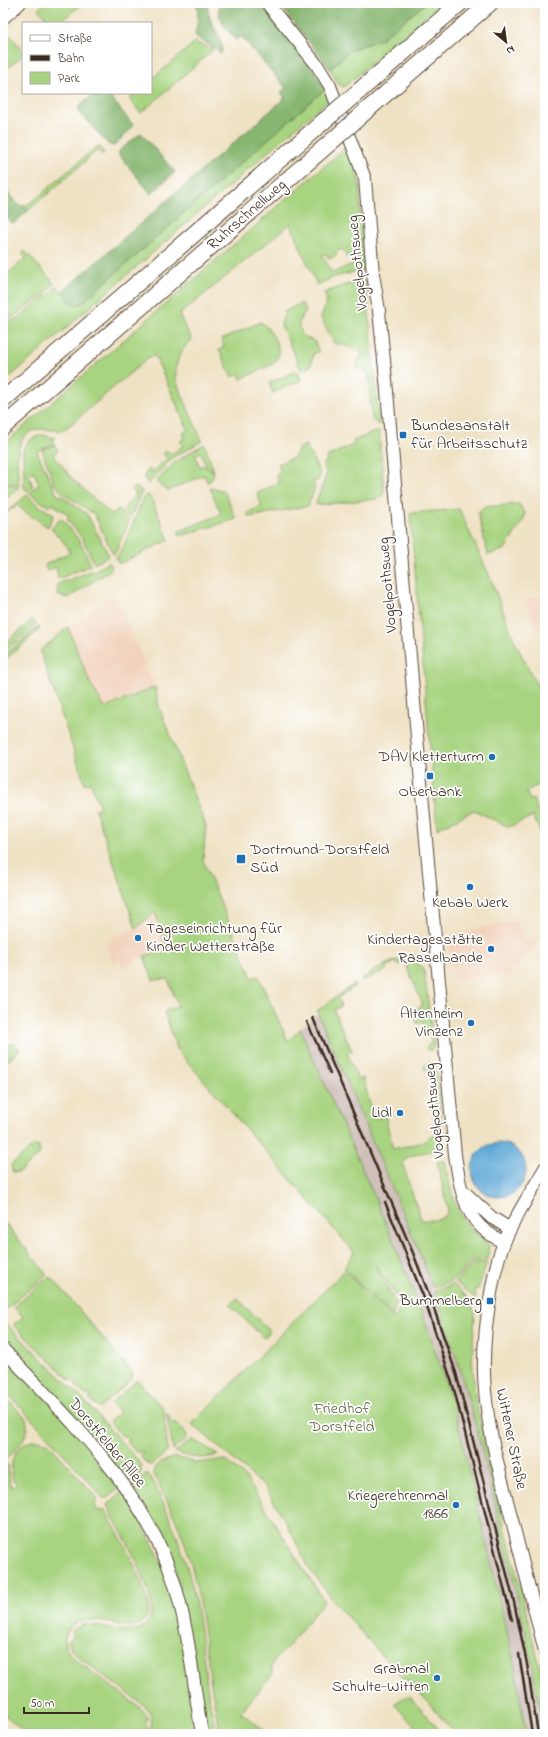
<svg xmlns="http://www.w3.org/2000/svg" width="548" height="1737" font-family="'Indie Flower',sans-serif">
	<rect width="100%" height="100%" fill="#fff"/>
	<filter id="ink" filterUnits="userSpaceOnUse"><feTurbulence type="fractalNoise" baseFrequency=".025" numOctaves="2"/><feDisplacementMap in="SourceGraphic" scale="8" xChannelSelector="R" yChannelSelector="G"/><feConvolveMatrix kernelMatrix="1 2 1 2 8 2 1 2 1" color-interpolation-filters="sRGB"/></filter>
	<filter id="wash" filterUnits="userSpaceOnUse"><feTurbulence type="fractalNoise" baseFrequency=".012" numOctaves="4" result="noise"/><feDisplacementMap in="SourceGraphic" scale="16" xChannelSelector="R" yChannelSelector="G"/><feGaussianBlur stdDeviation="0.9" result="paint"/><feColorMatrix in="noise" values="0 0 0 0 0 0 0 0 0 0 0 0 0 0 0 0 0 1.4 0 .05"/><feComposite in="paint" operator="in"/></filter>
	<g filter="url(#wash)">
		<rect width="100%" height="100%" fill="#efe2c4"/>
		<!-- built -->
		<path fill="#f2d4be" d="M545,593V628L537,631L525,600Z
			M115,595L155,687L105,708L90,683L68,627Z
			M155,911L166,946L163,951L144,956L122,968L120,961L113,963L105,943L113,940L112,936L136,928Z
			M516,920L526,941L545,933L510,976L452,978L448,938L455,933Z"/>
		<!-- industrial -->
		<path fill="#cfc0ba" d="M318,1013L419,1251L466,1388L484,1453L519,1606L534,1679L543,1734H526L513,1657L464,1446L454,1407L425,1318L379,1207L300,1029Z"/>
		<!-- green -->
		<path fill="#a8d481" stroke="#727f50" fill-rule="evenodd" d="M44,3H83L59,23H51L38,9Z
			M426,3H441L344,87L338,84L330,69L351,50L381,39Z
			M9,34L23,51V55L3,72V39Z
			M196,41C201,47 208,45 213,50L141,113L129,99L136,93H151V80Z
			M325,89L329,99L10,377L3,359V328L49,294L57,286L72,303H82Z
			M96,147H100L104,153L101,154L98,150L28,211L24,206L32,202Z
			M345,148L353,156L360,185V216L364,270L334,277L317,285L290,224L179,315L192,340C179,351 173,366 177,383L202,441L172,458L148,484L144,477L148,469L153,472L167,458L163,454L167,450L171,454L183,446L180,441L185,438L183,433L188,430L155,356L149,357L64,430C56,432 50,429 42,429C12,431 17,464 19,485L3,481L5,461L3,459V445ZM343,249L348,259L352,257L355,263L332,273L322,255L326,253L329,259L337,255L336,252Z
			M25,251L54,283L46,293L3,324V278L26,258L22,253Z
			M366,281L379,424H377L372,419L368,372L356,368L362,352L338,343L337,345L334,343L321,318L327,300L324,293L345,285Z
			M302,303L306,312C293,322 300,337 314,341L319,352L314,353L311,366L301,370L281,325L285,311Z
			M260,322C269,325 281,347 278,356C277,360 275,362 273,364L241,379L239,374L232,377L219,350L224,347L221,340Z
			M297,371L301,380L273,393L269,383Z
			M375,432H379L384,491L383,495L376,499L317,505L316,502L327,473L323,467L328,456L355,444L353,441Z
			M43,435L55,438L52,440L54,444L37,451L57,495L62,496L87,514L109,556L96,563H94L82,538L67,519L69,515L52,504L49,507L29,493L39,484L34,472L28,474L33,486L28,491L24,488L23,450C27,441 33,437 43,435Z
			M204,444L214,471L206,465L201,452L195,455L200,467L203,465L214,472L212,479L208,483L204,475L168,491L156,482L175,462Z
			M54,445L58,450L53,454L73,480L112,515L118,509L129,521L115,554H113L94,514L64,494L55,485L42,450Z
			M306,445L320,474L318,481H313L315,487L308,506L249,517L247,513L262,506L257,493L279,483L276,474L281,472L278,464L295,457L298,449Z
			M3,483L19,487L3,502Z
			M136,487L142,491L130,518L123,510L136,494L132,490Z
			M210,488L222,490L225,493L236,519L180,536L178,532L221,514Z
			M146,494L151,498L169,540L119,564L116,558L122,550L142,501Z
			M27,495L42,508L54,514L48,527L28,514L17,505L3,515Z
			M519,504L525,513L524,519L505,549L488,555L478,513L483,507Z
			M459,509L490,577L514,640L545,701V782L526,791L530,800L533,799L545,827V843L533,816L509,827L474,810L437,829L410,513Z
			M61,518L79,540L91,565L58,579L56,567L47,571L45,565L70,552L63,541L51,529Z
			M109,562L112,569L68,598L57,595L58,584L91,571H94Z
			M32,620L36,624L3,653V645Z
			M38,626L40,629L3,662V657Z
			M68,627L90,683L105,708L155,687L159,707L206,826L203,860L252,978L258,976L288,1041L300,1029L383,1216L424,1318L454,1407L513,1657L526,1734H455L421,1694L399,1674L335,1603L310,1570L287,1524L265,1487L192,1424L344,1271L392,1317L396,1318L401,1304L407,1302L405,1298L399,1300L375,1265L396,1304L393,1316L344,1269L354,1252L178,1051L164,1012L178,1006L168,979L153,980L144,956L163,951L166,946L155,912L136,928L95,809L100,807L91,783L85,784L40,651Z
			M406,958C415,960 419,963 424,971L434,1047L431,1050H427V1046L432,1043L423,1022L418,1024L414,1016L419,1014L417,1008L423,1005L405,962L398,965L396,962L385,967L387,970L361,981L360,980C375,971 389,960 406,958Z
			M354,984L355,986L338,998L341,1006L334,1010L352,1051L347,1053L358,1080L363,1078L374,1119L385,1116L393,1149L424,1142L430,1136L438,1134L431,1102L436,1100L430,1070L424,1069V1066L429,1062L436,1064L443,1148L410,1156L405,1160L403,1165L421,1220C431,1220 446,1222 448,1209L437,1162L445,1161C449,1183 453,1207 468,1226C474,1233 483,1238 489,1245L488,1259L472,1261L454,1280L433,1288L419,1251L317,1011Z
			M3,1043L6,1045L14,1043L20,1049L9,1060L3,1055Z
			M34,1146L39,1147L40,1154L19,1172H13L11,1167L12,1164Z
			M3,1221L46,1273L45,1276L3,1312Z
			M487,1262L478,1289H475L476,1299L455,1282L473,1263Z
			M47,1278H52L133,1373L132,1379L100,1408L89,1399L91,1397L90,1395H85L75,1385L76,1384L73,1379L71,1381L13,1325L23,1317L14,1307Z
			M453,1284L467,1297L475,1313L472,1357L475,1397L485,1446L545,1688V1734H543C536,1672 521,1611 506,1550C486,1463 465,1376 434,1291Z
			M237,1298L270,1331L264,1338L230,1305Z
			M3,1321L83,1399L141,1464V1473L107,1498H102L94,1487L3,1388V1355L92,1438L3,1341Z
			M137,1380L163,1408L168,1450L165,1454L151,1465L147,1464L140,1456L143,1454L142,1452H136L127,1442L129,1440L126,1435L123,1437L109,1422L119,1413L111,1403Z
			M3,1394L26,1419C32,1437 14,1450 3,1463Z
			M166,1412L171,1418L169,1420L172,1424L175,1422L187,1434L186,1439L173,1450Z
			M36,1440L48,1443L98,1499L95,1504L96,1509L101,1511L105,1510C116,1528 152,1593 148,1613C147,1621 140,1624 133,1626C113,1627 78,1608 66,1634C63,1642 67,1651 72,1657L143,1710L148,1719L145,1721L148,1727L144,1734H26L3,1713V1469L8,1464L10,1484L12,1487L15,1486L16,1483L13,1480C8,1461 15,1444 36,1440Z
			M191,1440H194L218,1455C202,1460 191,1458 175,1452Z
			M175,1457L197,1463L220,1460L228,1462L246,1478L324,1601L285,1650L275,1659L271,1667L273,1673L240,1714L245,1715L269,1734H221C207,1680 206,1623 192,1568C184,1534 168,1503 153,1472C156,1463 166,1460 175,1457Z
			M146,1474L151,1477C171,1518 188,1559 196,1605C204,1648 205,1692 217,1734H208L207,1729L175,1568L157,1528L131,1485Z
			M124,1490L161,1560L176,1609L197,1734H148C154,1723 152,1716 145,1706L77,1656L71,1650L69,1640L74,1636L72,1631L81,1625L87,1624C101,1626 118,1632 132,1630C184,1626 115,1525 107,1505Z
			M405,1697L411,1698L443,1734H422L394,1704Z"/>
		<!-- forest -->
		<path fill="#86b66f" stroke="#607046" d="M197,3H208C205,23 224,34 222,52L220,54C211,43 204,44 195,35L198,19Z
			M220,3H259L312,67L325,89L82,303L76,305L72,303L62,292L285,98L281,92L286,88L241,36L236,40C227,29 215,18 220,3Z
			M279,3H426L381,39L351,50L330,69Z
			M95,93H107L134,126L114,146L109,145L79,112V107Z
			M141,133L175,172L151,194L119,155V151Z
			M3,187L18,205L24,206L28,211L13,224L3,213Z"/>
		<!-- water -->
		<path fill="#5fa8d6" stroke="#4d697a" d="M472 1170a27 27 0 1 1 54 0a27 27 0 1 1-54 0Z"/>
	</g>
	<g filter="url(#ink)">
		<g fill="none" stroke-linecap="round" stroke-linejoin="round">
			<defs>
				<path id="secondary" d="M267,3L317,65L330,86L365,179L373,274L379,311L386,380L426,840L455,1155C459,1179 462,1209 481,1227C487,1233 496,1238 504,1243
					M3,18L20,3
					M545,1168C531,1193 514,1217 504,1243C497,1259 494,1276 491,1293C480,1354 482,1394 495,1453L545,1651
					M463,1191L491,1217L510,1229
					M3,1349C68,1419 142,1486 173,1579C189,1627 193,1683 202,1734"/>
				<path id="highway" d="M358,92L460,3
					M366,111L490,3
					M3,400L324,121
					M3,427L332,141"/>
			</defs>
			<!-- secondary casing -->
			<use href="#secondary" stroke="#564637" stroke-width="14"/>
			<!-- highway casing -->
			<use href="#highway" stroke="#564637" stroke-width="18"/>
			<!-- secondary -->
			<use href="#secondary" stroke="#fff" stroke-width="12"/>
			<!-- highway -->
			<use href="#highway" stroke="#fff" stroke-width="16"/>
			<!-- rail -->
			<path stroke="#3b2a1e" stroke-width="2.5" d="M3,11L12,3
				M313,1018L413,1253L430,1297L456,1373L514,1602L527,1664L538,1734
				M307,1022L330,1073
				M385,1202L424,1298L454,1389L512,1620
				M519,1654L532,1734"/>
			<defs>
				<path id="highway-bridge" d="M324,121L358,92
					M332,141L366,111"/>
			</defs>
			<!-- highway-bridge casing -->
			<use href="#highway-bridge" stroke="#564637" stroke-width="18" stroke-linecap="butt"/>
			<!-- highway-bridge -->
			<use href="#highway-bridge" stroke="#fff" stroke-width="16"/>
		</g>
	</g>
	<!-- markers -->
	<g fill="#1f6fb2" stroke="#fff" stroke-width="1.5">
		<rect x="399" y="431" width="8" height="8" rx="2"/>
		<circle cx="492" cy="757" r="4"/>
		<rect x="426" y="772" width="8" height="8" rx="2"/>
		<rect x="236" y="854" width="10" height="10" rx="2"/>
		<circle cx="470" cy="887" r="4"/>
		<circle cx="138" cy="938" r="4"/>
		<circle cx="491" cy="949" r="4"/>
		<circle cx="471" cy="1023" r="4"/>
		<circle cx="400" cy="1113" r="4"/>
		<rect x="486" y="1297" width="8" height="8" rx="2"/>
		<circle cx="456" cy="1505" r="4"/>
		<circle cx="437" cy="1678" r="4"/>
	</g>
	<g text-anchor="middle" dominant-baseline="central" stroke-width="3.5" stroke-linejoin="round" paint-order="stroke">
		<!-- street labels -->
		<g font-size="16" fill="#3b2a1e" stroke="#fff">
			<text transform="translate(247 215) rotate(-41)">Ruhrschnellweg</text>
			<text transform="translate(358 263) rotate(-96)">Vogelpothsweg</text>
			<text transform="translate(388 585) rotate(-95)">Vogelpothsweg</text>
			<text transform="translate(435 1111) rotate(-96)">Vogelpothsweg</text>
			<text transform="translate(511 1439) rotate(78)">Wittener Straße</text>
			<text transform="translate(107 1443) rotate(50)">Dorstfelder Allee</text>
		</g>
		<!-- poi labels -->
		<g font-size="16" fill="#3b2a1e" stroke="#fff" text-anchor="end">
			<text x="411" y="426" text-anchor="start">Bundesanstalt<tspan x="411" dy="18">für Arbeitsschutz</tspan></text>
			<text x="484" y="757">DAV Kletterturm</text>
			<text x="430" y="792" text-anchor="middle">Oberbank</text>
			<text x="250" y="850" text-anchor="start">Dortmund-Dorstfeld<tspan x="250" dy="18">Süd</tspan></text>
			<text x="470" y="903" text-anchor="middle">Kebab Werk</text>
			<text x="146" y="929" text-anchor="start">Tageseinrichtung für<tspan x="146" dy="18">Kinder Wetterstraße</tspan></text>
			<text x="483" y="940">Kindertagesstätte<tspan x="483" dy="18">Rasselbande</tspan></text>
			<text x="463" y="1014">Altenheim<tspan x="463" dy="18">Vinzenz</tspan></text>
			<text x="392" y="1113">Lidl</text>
			<text x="482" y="1301">Bummelberg</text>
			<text x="448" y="1496">Kriegerehrenmal<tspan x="448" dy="18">1866</tspan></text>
			<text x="429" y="1669">Grabmal<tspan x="429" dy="18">Schulte-Witten</tspan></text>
		</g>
		<!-- park labels -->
		<g font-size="16" fill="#5c5d3c" stroke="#fff">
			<text x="342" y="1409">Friedhof<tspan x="342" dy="18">Dorstfeld</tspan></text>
		</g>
	</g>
	<!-- margin -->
	<rect width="548" height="1737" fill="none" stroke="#fff" stroke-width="16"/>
	<!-- legend -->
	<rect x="22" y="22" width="130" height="72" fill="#ffffff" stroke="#b1aaa5"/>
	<rect x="30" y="35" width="20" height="6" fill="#ffffff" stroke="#b1aaa5"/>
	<text x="58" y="42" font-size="12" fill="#3b2a1e">Straße</text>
	<rect x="30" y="55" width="20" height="6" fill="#3b2a1e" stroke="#b1aaa5"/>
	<text x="58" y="62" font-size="12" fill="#3b2a1e">Bahn</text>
	<rect x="30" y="72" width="20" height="12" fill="#a8d481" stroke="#b1aaa5"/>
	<text x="58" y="82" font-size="12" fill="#3b2a1e">Park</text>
	<!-- north arrow -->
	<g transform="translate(506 42) rotate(151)" stroke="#ffffff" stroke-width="3" paint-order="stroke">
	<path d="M0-3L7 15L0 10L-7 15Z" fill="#3b2a1e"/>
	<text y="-6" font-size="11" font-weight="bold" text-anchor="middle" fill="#3b2a1e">N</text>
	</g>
	<!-- scale -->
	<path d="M24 1707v6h65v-6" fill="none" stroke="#3b2a1e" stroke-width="2"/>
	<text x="30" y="1707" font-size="12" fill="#3b2a1e" stroke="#ffffff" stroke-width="3" paint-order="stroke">50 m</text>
</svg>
